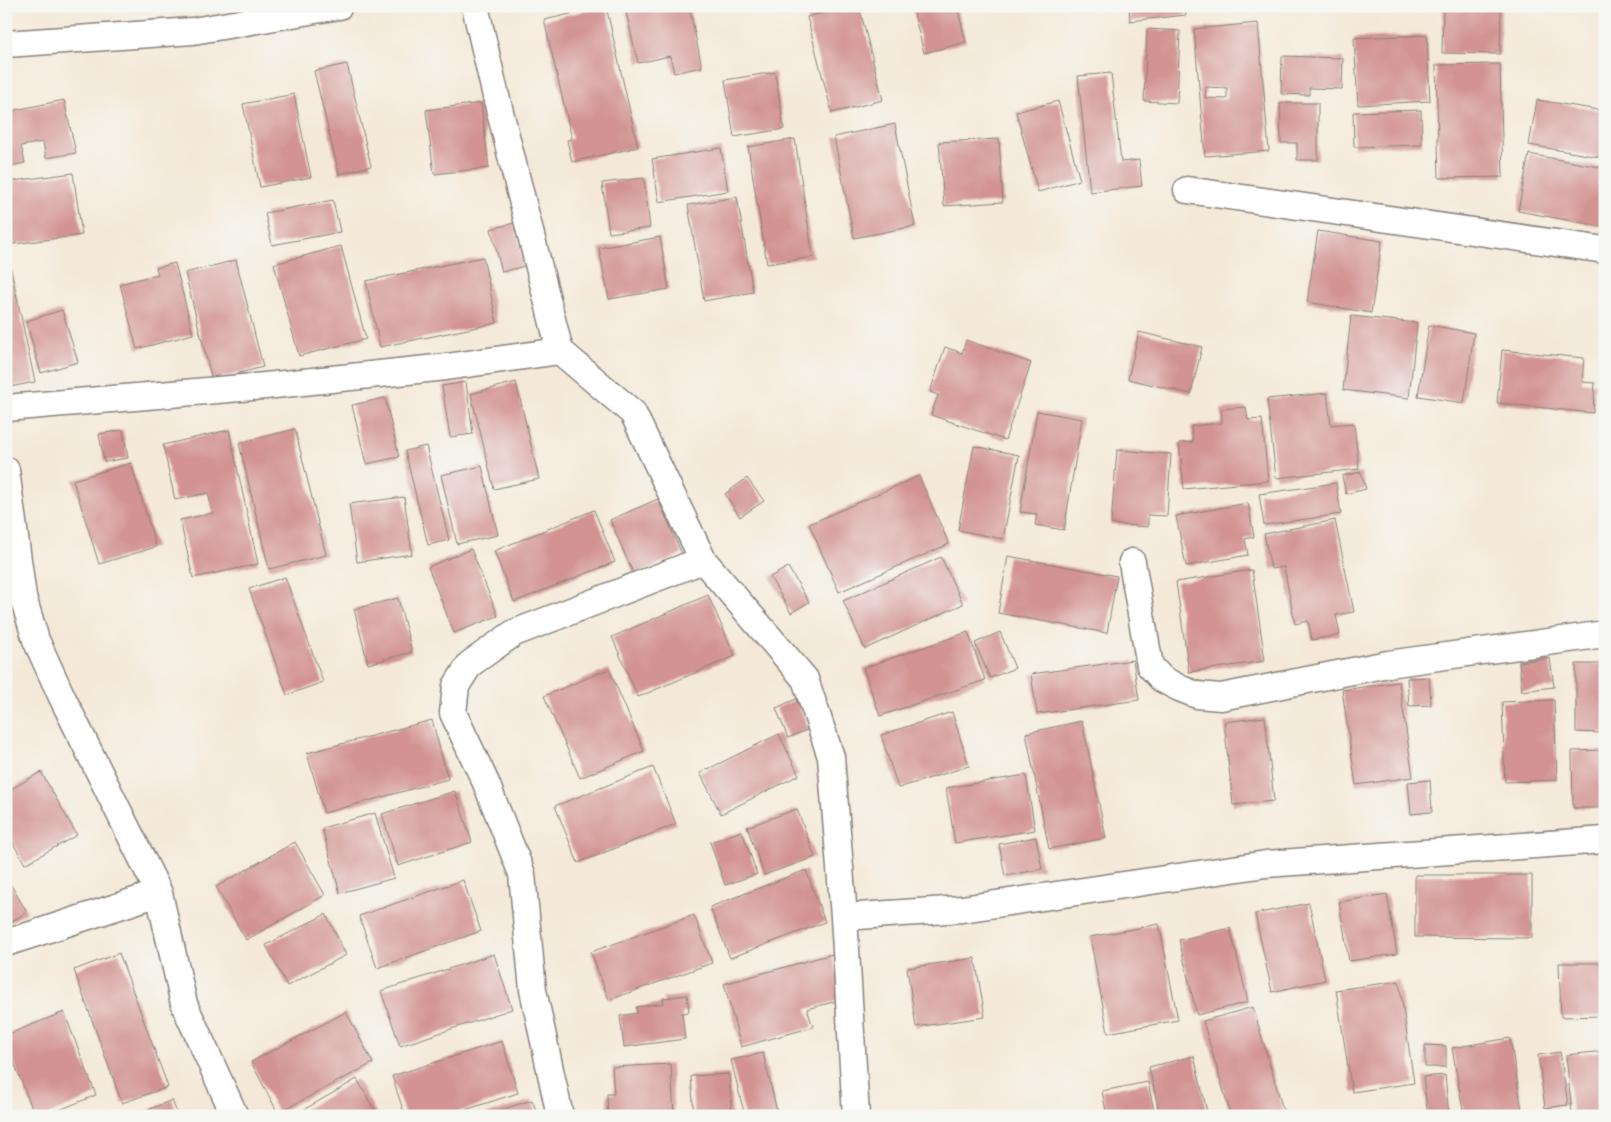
<svg xmlns="http://www.w3.org/2000/svg" width="1611" height="1122" font-family="'Gochi Hand',sans-serif">
	<rect width="100%" height="100%" fill="#f6f6f2"/>
	<filter id="ink" filterUnits="userSpaceOnUse"><feTurbulence type="fractalNoise" baseFrequency=".02" numOctaves="2"/><feDisplacementMap in="SourceGraphic" scale="10" xChannelSelector="R" yChannelSelector="G"/><feConvolveMatrix kernelMatrix="1 2 1 2 8 2 1 2 1" color-interpolation-filters="sRGB"/></filter>
	<filter id="wash" filterUnits="userSpaceOnUse"><feTurbulence type="fractalNoise" baseFrequency=".0096" numOctaves="4" result="noise"/><feDisplacementMap in="SourceGraphic" scale="20" xChannelSelector="R" yChannelSelector="G"/><feGaussianBlur stdDeviation="1.12" result="paint"/><feColorMatrix in="noise" values="0 0 0 0 0 0 0 0 0 0 0 0 0 0 0 0 0 1.4 0 .05"/><feComposite in="paint" operator="in"/></filter>
	<g filter="url(#wash)">
		<rect width="100%" height="100%" fill="#f4e9d8"/>
		<g id="blocks">
			<!-- building -->
			<path fill="#d29392" fill-rule="evenodd" d="M606,6L638,147L572,162L567,140L572,139L544,20Z
				M653,6H689L702,67L674,73L670,56L638,63L626,12Z
				M848,6H859L883,100L832,113L807,17Z
				M912,6H957L966,42L924,53Z
				M1129,6H1185L1186,15L1130,21Z
				M1443,6L1501,7L1500,54L1442,53Z
				M1258,23L1269,151L1205,156L1194,29ZM1206,87L1227,88V99L1205,98Z
				M1147,29L1180,31L1177,103L1144,101Z
				M1427,35L1430,101L1358,105L1354,38Z
				M1282,56L1343,58L1342,89L1309,88V95L1281,94Z
				M347,64L371,166L339,174L314,71Z
				M1500,64L1503,177L1439,178L1436,65Z
				M775,72L784,129L734,137L725,80Z
				M1111,73L1121,162L1139,160L1142,186L1090,192L1078,76Z
				M294,94L311,177L260,187L243,104Z
				M64,100L76,153L46,158L43,142L21,146L25,163L6,167V112Z
				M1537,100L1605,111V158L1529,145Z
				M1058,101L1080,180L1038,192L1016,112Z
				M481,103L489,168L434,174L426,110Z
				M1280,103H1318V160H1297V143H1281Z
				M1421,110L1422,145L1354,147L1353,112Z
				M895,124L915,226L854,238L834,137Z
				M795,139L813,257L767,264L748,147Z
				M999,139L1003,202L944,206L939,142Z
				M721,148L728,191L659,202L652,159Z
				M1529,154L1605,168V227L1518,211Z
				M73,173L82,235L6,245V182Z
				M644,178L650,228L609,233L602,183Z
				M737,197L753,292L704,301L688,205Z
				M333,200L340,232L272,245L265,213Z
				M514,223L525,266L502,272L491,229Z
				M1318,231L1382,241L1371,313L1307,302Z
				M660,237L669,289L609,299L599,248Z
				M341,246L366,339L299,356L274,264Z
				M483,257L497,323L380,347L366,281Z
				M236,260L263,367L212,380L185,273Z
				M175,263L193,334L137,349L120,284L158,274L156,268Z
				M10,265L35,382L10,387L6,369V266Z
				M62,310L78,362L41,373L26,321Z
				M1351,316L1417,323L1409,398L1343,390Z
				M1429,325L1474,333L1464,403L1418,396Z
				M1139,332L1202,347L1191,394L1128,379Z
				M966,340L1031,363L1005,440L931,415L938,395L930,392L945,347L962,353Z
				M1502,350L1584,358L1582,382L1595,383L1593,413L1497,403Z
				M466,382L473,434L450,437L442,386Z
				M516,382L539,479L494,489L471,394Z
				M1327,393L1331,425L1354,423L1359,469L1276,478L1267,399Z
				M385,398L399,457L366,464L352,405Z
				M1246,407L1248,420L1262,419L1268,481L1184,489L1179,443L1193,442L1191,426L1222,423L1221,409Z
				M1037,411L1082,419L1064,530L1035,525L1037,514L1020,512Z
				M295,429L326,555L269,569L239,443Z
				M123,430L128,458L104,462L99,434Z
				M229,430L258,564L193,578L180,520L213,513L208,493L175,500L163,445Z
				M426,446L449,540L428,545L405,451Z
				M974,446L1019,455L1003,539L958,530Z
				M1117,450L1171,454L1167,516L1148,515V527L1111,524Z
				M131,463L156,547L99,564L73,480Z
				M482,466L498,535L457,544L441,475Z
				M1361,472L1366,489L1346,494L1342,476Z
				M919,476L949,544L839,592L809,524Z
				M747,478L764,501L740,517L725,494Z
				M1336,483L1341,514L1264,525L1259,494Z
				M404,497L412,554L357,562L349,504Z
				M658,499L682,554L634,575L610,520Z
				M1248,503L1254,537L1245,539L1248,555L1186,566L1176,516Z
				M594,510L615,562L514,602L494,551Z
				M1335,520L1354,612L1336,615L1340,635L1312,640L1308,621L1295,624L1284,567L1271,569L1264,534Z
				M471,549L498,616L454,633L428,567Z
				M1008,556L1117,576L1107,633L998,613Z
				M941,557L963,604L865,649L843,601Z
				M788,567L809,602L791,613L770,577Z
				M1252,570L1265,661L1189,672L1176,582Z
				M285,577L323,682L287,695L249,589Z
				M708,595L735,656L638,697L612,637Z
				M398,598L412,652L368,664L354,609Z
				M968,632L985,680L880,716L863,668Z
				M1000,632L1015,668L990,678L975,643Z
				M1550,658L1554,687L1522,691L1519,662Z
				M1133,660L1139,700L1037,714L1031,674Z
				M1576,664H1605V733L1576,732Z
				M609,669L644,751L580,778L544,696Z
				M1429,677L1431,705L1409,706L1407,678Z
				M1399,682L1413,777L1356,785L1342,690Z
				M796,699L809,729L788,738L776,708Z
				M1554,700L1557,780L1505,782L1502,702Z
				M952,712L969,766L898,788L881,735Z
				M1265,717L1274,801L1233,805L1224,722Z
				M432,720L448,779L324,813L307,753Z
				M1082,721L1106,838L1049,849L1026,733Z
				M779,734L799,775L721,814L700,773Z
				M1605,750V808H1573L1572,751Z
				M653,767L676,824L578,863L555,806Z
				M41,772L77,835L25,864L6,831V792Z
				M1026,775L1035,830L955,843L946,788Z
				M1430,780L1432,812L1411,814L1408,782Z
				M455,791L472,842L398,866L382,814Z
				M797,809L815,857L764,875L747,827Z
				M375,813L394,878L340,893L322,828Z
				M742,831L757,874L725,885L710,842Z
				M1036,837L1042,869L1005,876L999,844Z
				M295,842L325,895L246,940L216,887Z
				M806,870L825,922L730,958L710,907Z
				M1415,875H1532V938L1415,937Z
				M6,877L27,912L6,925Z
				M463,880L481,931L377,968L359,916Z
				M1387,894L1397,954L1349,961L1339,902Z
				M1309,903L1325,980L1272,992L1255,914Z
				M326,914L346,955L287,986L266,945Z
				M694,915L712,963L609,1000L591,952Z
				M1159,924L1178,1020L1108,1033L1090,937Z
				M1230,928L1248,1002L1197,1015L1179,940Z
				M119,953L168,1087L122,1103L74,970Z
				M494,954L512,1009L400,1046L381,991Z
				M832,954L844,999L807,1009L813,1027L741,1047L724,984Z
				M975,958L985,1017L916,1027L907,968Z
				M1559,963H1605V1016L1561,1017Z
				M1399,981L1414,1083L1352,1092L1336,990Z
				M687,995L689,1012L682,1013L685,1039L624,1047L620,1016L637,1013L636,1007L664,1003L663,998Z
				M1253,1007L1285,1116H1231L1203,1021Z
				M64,1012L96,1095L45,1116H35L6,1042V1035Z
				M346,1012L373,1063L278,1113L251,1062Z
				M1510,1038L1523,1116H1464L1452,1048Z
				M502,1041L518,1093L446,1116H405L392,1076Z
				M1425,1045L1446,1046V1067H1425Z
				M1605,1051V1111L1572,1114L1566,1055Z
				M1560,1052L1568,1105L1545,1108L1538,1055Z
				M763,1053L778,1116H745L731,1060Z
				M1194,1056L1208,1116H1160L1149,1067Z
				M671,1064L674,1116H608L607,1094H614L612,1067Z
				M729,1074L732,1116H694L691,1076Z
				M1445,1075L1449,1116H1428L1423,1077Z
				M357,1079L378,1116H293Z
				M1148,1082L1155,1116H1107L1102,1091Z
				M172,1100L178,1116H133Z
				M532,1100L538,1116H485V1115Z"/>
		</g>
	</g>
	<g filter="url(#ink)">
		<use href="#blocks" fill-opacity="0" stroke="#88827a" stroke-width="1"/>
		<g fill="none" stroke-linecap="round" stroke-linejoin="round">
			<defs>
				<path id="street" d="M475,6L494,88L560,351L633,413L703,560L805,679L831,757L844,917L856,1116
					M6,44L193,31L339,6
					M1187,190L1605,250
					M6,408L265,386L446,367L560,351
					M6,470L23,597L36,640L62,697L159,893L184,1004L235,1116
					M1132,562L1150,666L1162,679L1179,688L1197,695L1221,697L1388,664L1605,634
					M844,917L962,909L1266,864L1605,840
					M6,943L159,893
					M560,1116L533,990L522,874L486,783L453,713L456,686L470,664L514,633L703,560"/>
			</defs>
			<!-- street casing -->
			<use href="#street" stroke="#88827a" stroke-width="29"/>
			<!-- street -->
			<use href="#street" stroke="#fff" stroke-width="26"/>
		</g>
	</g>
	<!-- margin -->
	<rect width="1611" height="1122" fill="none" stroke="#f6f6f2" stroke-width="25"/>
</svg>
